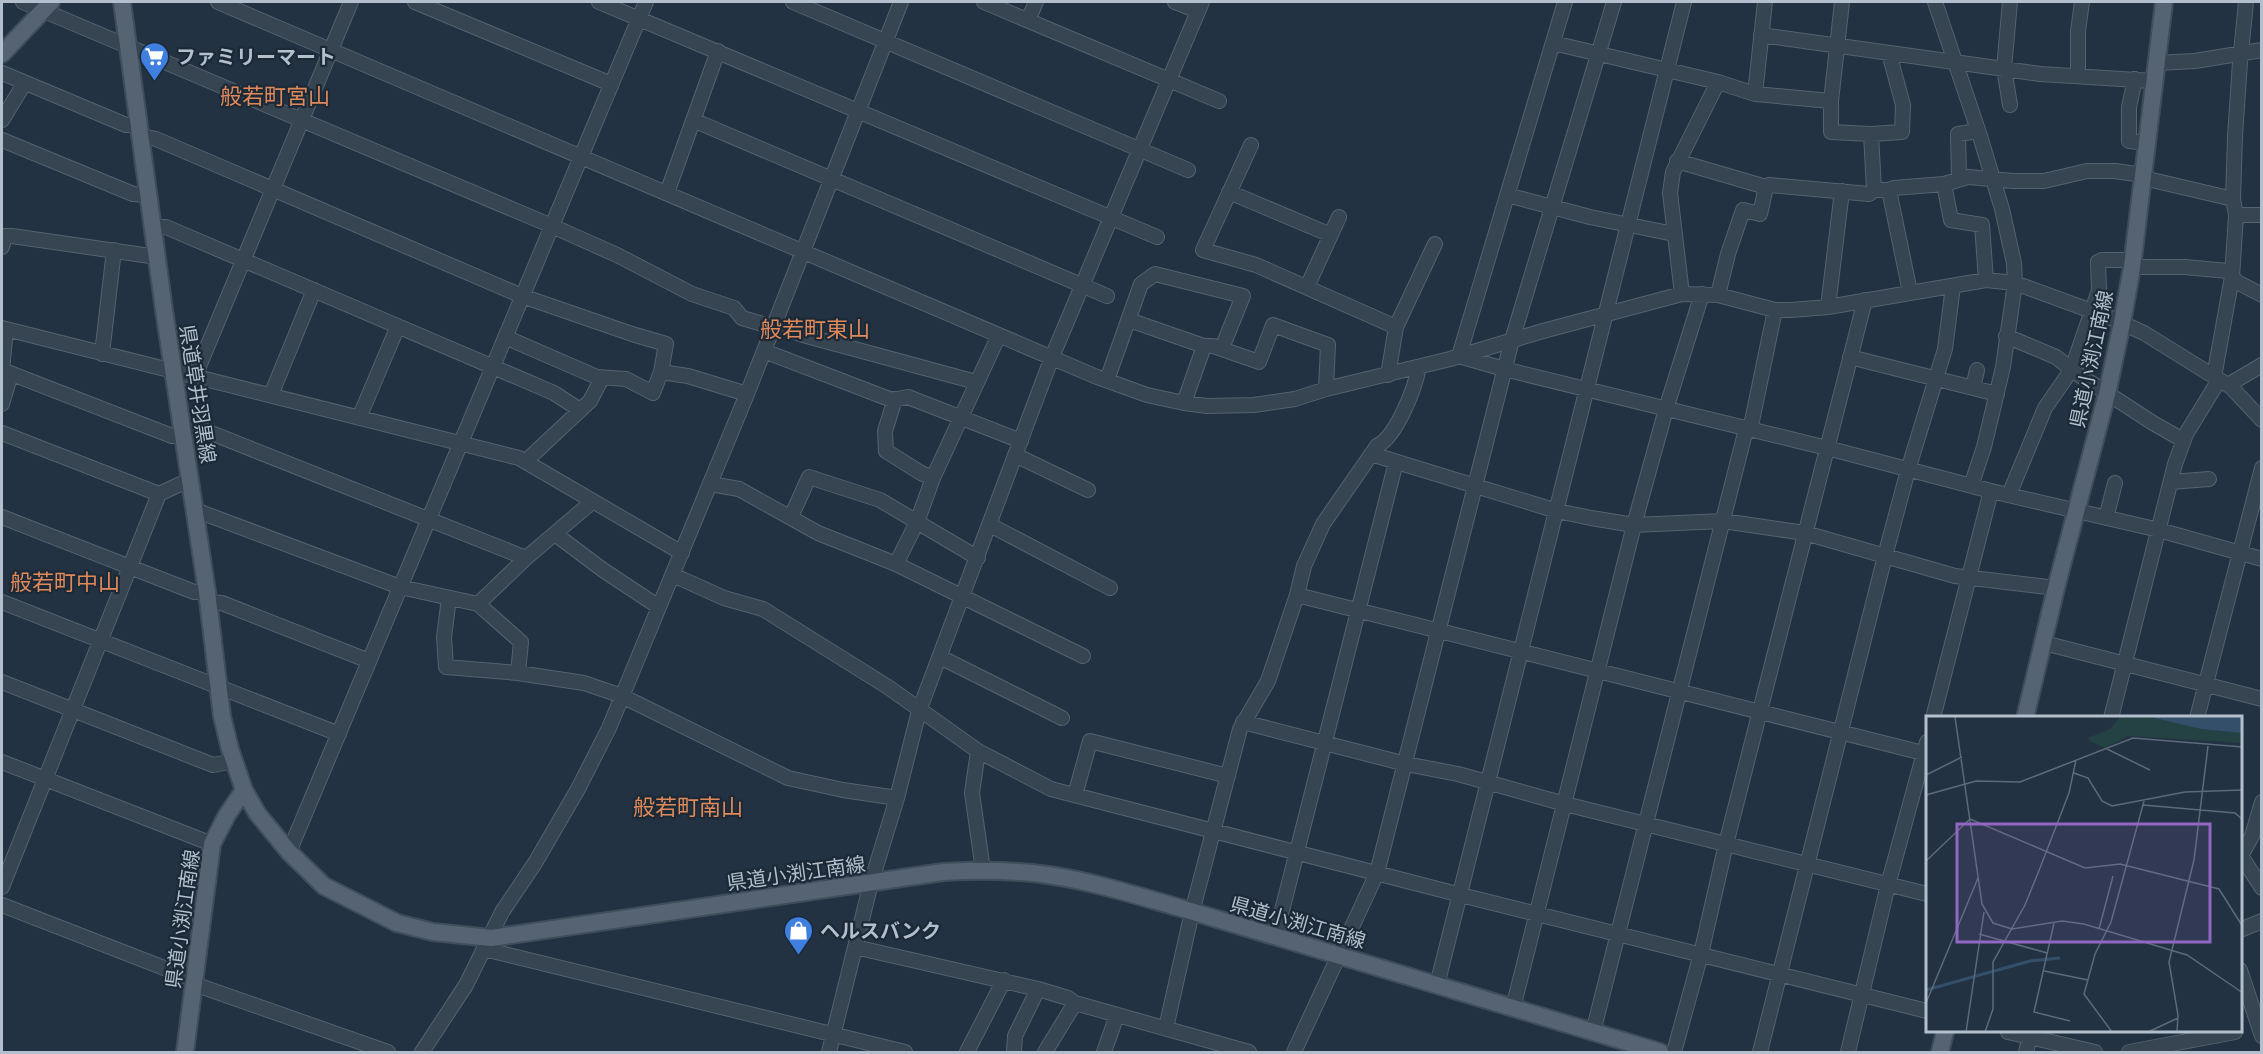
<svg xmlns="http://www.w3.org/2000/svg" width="2263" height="1054" font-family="'Archivo Narrow','Noto Sans JP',sans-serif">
	<rect width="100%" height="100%" fill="#223242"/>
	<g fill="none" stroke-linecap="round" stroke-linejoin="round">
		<defs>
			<path id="minor" d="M23,2L552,226L617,255L692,294L734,308L742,318L773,327
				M218,2L1097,377L1147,395L1184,403L1207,406L1254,405L1295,399L1326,389L1450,359L1543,331L1682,294L1718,295L1775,310H1791L1828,307L1986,280L2015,283L2111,318L2144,333L2231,387L2262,420
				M415,2L611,84
				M599,2L1157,237
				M793,2L1188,170
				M984,2L1219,101
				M1175,2L1198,11
				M1842,2L1831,101V132L1871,134L1902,132L1903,105L1889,53
				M1935,2L1980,136L2002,209L2014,263L2015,283L2003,367L1984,447L1971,486
				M1028,20L1036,2
				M1761,35L2040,74L2154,81
				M1553,43L1718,82L1755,94L1831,101
				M2157,63L2195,61L2262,50
				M2,73L126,125H139
				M2078,76V31L2082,2
				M2135,79L2129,107V141L2147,143
				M1755,94L1765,2
				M2010,105L2004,68L2010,2
				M2,120L24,84
				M693,120L1107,296
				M1871,134L1874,190
				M141,136L156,139L522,296L632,334L666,344L661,372
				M2,140L133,194L149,195
				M1251,145L1203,250L1256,265L1396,327L1388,375
				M1677,161L1766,187L1769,185L1869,194L1874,190H1889L1910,292
				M1959,178L1958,134L1978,131
				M1944,184L1951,220L1982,225L1986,280
				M1889,190L1894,188L1944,184L1968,177L2013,181H2044L2087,171H2115L2143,175L2152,180L2233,199
				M1229,192L1331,235
				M667,193L718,51
				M1507,195L1590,217L1674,234
				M2236,215H2262
				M153,227H166L554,393L580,410
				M2,247L5,236H12L157,257
				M2132,267H2185L2228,271L2237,282L2262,295
				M1307,287L1339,217
				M1682,294L1670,193L1673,172L1718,82
				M1718,295L1728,254L1743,210L1760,214L1766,187
				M1828,307L1842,191
				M1129,320L1204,346H1213L1259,362L1273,325L1328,345L1326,389
				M774,324L803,335L976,382
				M1396,327L1435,244
				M2,328L519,458L682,553
				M6,329L2,370L172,436H182
				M2006,336L2056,357L2076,373L2153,423L2183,440
				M505,337L597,377L626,379L653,393L661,372L688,376L747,394
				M764,351L892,400L908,397L1021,441
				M102,354L114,250
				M1459,356L1504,369L1827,448L1991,491L2159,530L2262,559
				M1459,356L1565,2
				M1850,357L1997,394
				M195,376L351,2
				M2214,377L2232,277L2236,215L2233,199L2235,136L2240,62L2246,2
				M1107,380L1141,284L1155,274L1243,296L1222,348
				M2228,385L2262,365
				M1973,388L1977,370
				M271,395L314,290
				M895,399L885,431L886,451L921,473L933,478
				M1184,403L1204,346
				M2,404L11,374
				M359,418L398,326
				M181,426L196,427L526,558
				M2,433L159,494
				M1371,454L1557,511L1591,518L1634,525L1723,521L1805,533L1955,576L2056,588
				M1015,455L1088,490
				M526,461L590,401L602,378
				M2171,482L2209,479
				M710,484L739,489L818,533L896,564L1083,656
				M2009,495L2045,408L2072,369L2099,290L2098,262L2102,260H2133
				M195,510L400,587L478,604L521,642L518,673L584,683L622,696L788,778L843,790L897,798
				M2,517L194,592H207
				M791,517L809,477L880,500L978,558
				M2106,518L2115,483
				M990,525L1110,588
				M555,534L603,570L659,607
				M896,564L917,522L933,478L999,335
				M673,575L724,598L763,609L888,687L978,751L1051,789L1461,895L1927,1011
				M1297,595L1304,566L1323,524L1377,446C1397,436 1415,388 1419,367
				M449,598L444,637L446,667L518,673
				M2,602L339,734
				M209,602L222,603L369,661
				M478,604L526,558L592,502
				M2044,643L2262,699
				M940,657L1062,718
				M2,682L213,765L235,761
				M1933,718L1991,491
				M2111,718L2175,464L2186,434L2219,380
				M2197,718L2262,468
				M1243,722L1406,764L1458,774L1565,804L1927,894
				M978,751L972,793L983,870
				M2,762L212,844
				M1075,795L1090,741L1228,776
				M2262,802L2252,836L2241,856L2262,888
				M289,852L646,2
				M2,887L159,494L189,480
				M2,905L195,980
				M2240,930L2262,921
				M1275,938L1396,462
				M855,947L1038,989L1068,998L1075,1003L1249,1052
				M484,949L905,1052
				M2240,970L2262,1036
				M194,984L388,1052
				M1437,985L1684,2
				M1513,1008L1634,525L1666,409L1702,294
				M1166,1028L1192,912L1240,729L1268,681L1297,595L1927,754
				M1593,1032L1744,437L1752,421L1775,310
				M2008,1032L2095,1052
				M422,1052L466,985L502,912L535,863L578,789L609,728L747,394L901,2
				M829,1052L871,883L897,798L919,711L1052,357L1202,2
				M967,1052L1004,980
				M1014,1052L1015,1036L1038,989
				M1045,1052L1075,1003
				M1104,1052L1117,1015
				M1294,1052L1377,873L1512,340L1614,2
				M1674,1052L1701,954L1726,844L1865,300
				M1760,1052L1885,556L1908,470L1945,349L1953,286
				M1848,1052L1888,885L1927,742
				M2026,1052L2031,1032
				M2129,1052L2235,1032"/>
			<path id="major" d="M122,2L164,310L207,592L222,716L230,749L244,790L257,813L289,852L324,886L397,923L433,932L491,938L943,872C978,870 1013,870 1048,875C1091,881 1135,895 1177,907L1660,1052
				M2,54L51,2
				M2025,718L2056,588L2107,394L2122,323L2132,267L2164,2
				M185,1052L212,844L227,815L244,790
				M1940,1052L1945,1032"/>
		</defs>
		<!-- minor casing -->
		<use href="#minor" stroke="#55626f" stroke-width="16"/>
		<!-- major casing -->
		<use href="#major" stroke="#404d5b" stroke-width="20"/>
		<!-- minor -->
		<use href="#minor" stroke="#374451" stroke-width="14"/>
		<!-- major -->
		<use href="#major" stroke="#556372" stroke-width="16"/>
	</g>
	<!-- icons -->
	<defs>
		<symbol id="supermarket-pin" viewBox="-11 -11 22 30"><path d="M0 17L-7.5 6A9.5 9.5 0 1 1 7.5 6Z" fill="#3f7fe0" stroke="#1c2937"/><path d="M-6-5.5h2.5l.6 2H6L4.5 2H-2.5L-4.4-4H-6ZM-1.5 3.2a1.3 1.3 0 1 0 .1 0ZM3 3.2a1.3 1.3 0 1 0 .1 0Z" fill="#fff"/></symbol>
		<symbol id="shop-pin" viewBox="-11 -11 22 30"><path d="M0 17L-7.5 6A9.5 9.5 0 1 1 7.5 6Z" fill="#3f7fe0" stroke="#1c2937"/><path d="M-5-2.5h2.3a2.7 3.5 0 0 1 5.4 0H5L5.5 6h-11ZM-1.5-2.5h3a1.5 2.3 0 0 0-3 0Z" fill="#fff"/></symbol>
	</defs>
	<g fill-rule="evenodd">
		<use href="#supermarket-pin" x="138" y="40" width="33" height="45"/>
		<use href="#shop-pin" x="782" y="914" width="33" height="45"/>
	</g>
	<g text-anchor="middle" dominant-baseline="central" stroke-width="4.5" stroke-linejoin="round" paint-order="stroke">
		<!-- poi labels -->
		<g font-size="20" font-weight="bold" fill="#b3bfcc" stroke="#1c2937" text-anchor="start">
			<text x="176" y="56">ファミリーマート</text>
			<text x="820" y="930">ヘルスバンク</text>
		</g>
		<!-- street labels -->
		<g font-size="20" fill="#b3bfcc" stroke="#1c2937">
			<text transform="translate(2091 359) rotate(-78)">県道小渕江南線</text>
			<text transform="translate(198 394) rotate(81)">県道草井羽黒線</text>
			<text transform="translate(796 873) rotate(-8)">県道小渕江南線</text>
			<text transform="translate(182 919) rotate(-82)">県道小渕江南線</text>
			<text transform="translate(1298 922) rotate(16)">県道小渕江南線</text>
		</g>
		<!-- quarter labels -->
		<g font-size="22" fill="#e0895a" stroke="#1c2937">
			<text x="275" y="96">般若町宮山</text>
			<text x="815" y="329">般若町東山</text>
			<text x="65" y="582">般若町中山</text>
			<text x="688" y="807">般若町南山</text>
		</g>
	</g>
	<!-- overview -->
	<g transform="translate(1926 716)">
		<rect width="316" height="316" fill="#223242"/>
		<path d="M194,1H233L275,13L316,17L317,27L202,20L179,32L164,25L162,22L184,13Z" fill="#244243"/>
		<path d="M225,1H316V17L275,13Z" fill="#344f6a"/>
		<path fill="none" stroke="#344f6a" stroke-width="3" d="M0,274L104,245L134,242"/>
		<path fill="none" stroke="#5c6a79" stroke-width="1.5" d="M29,1L56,188L67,207L86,213L136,205L158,208L261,239L317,277M181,33L224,54M148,57L162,62L176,85L186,90L259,76L317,74M0,59L36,41M0,79L50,65L94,66L207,22L317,31M217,89L309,97L317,104M44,103L159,152L194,148L293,173L317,211M0,145L44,103M128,207L108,296L144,305M173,213L187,160M53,218L121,237M118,255L162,264M0,287L52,162M40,316L58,196M59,316L67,293V246L99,189L114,152L143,77L150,44M186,316L158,278L169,238L185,206L218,85M222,316L252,302M251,316L252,299L243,246L268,144L282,30"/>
		<path fill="#9167c4" fill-opacity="0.15" stroke="#9167c4" stroke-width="3" d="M31,108H284V226H31Z"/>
		<rect width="316" height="316" fill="none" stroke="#b3bfcc" stroke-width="3"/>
	</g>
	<!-- border -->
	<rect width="2263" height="1054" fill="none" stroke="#b3bfcc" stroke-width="6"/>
</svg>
